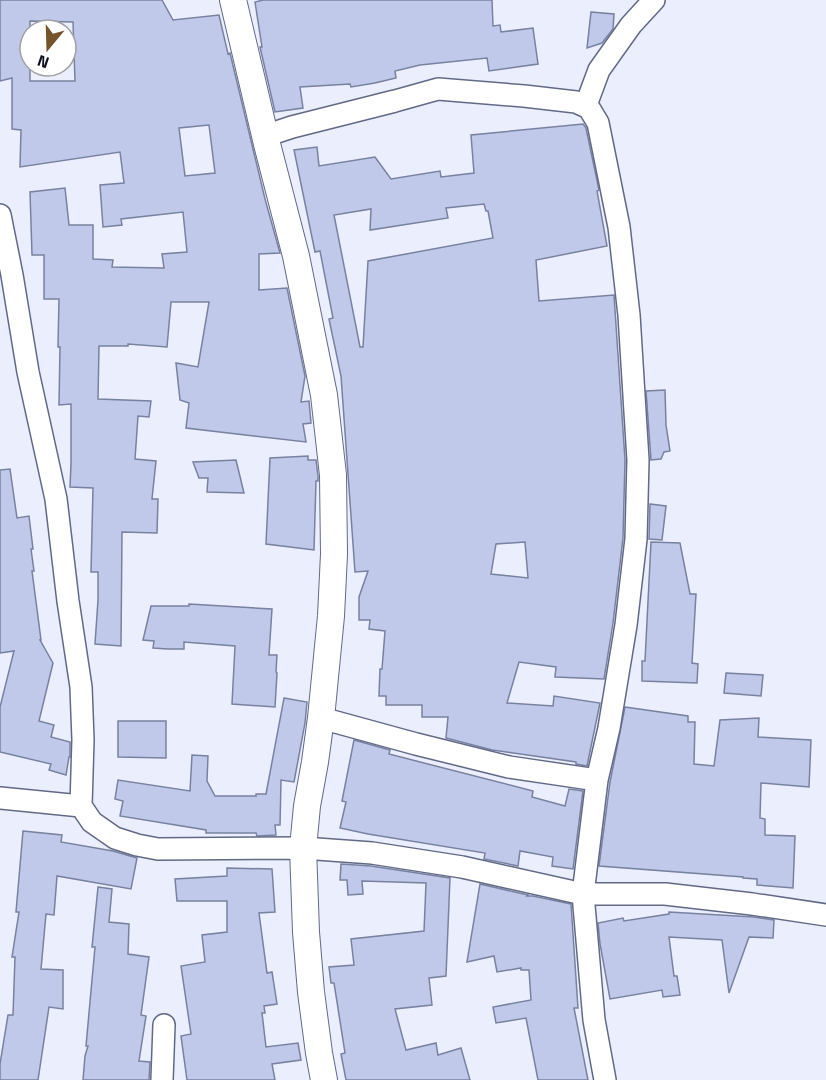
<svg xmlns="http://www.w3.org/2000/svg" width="826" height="1080" font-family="'Titillium Web',sans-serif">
	<rect width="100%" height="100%" fill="#ebeffd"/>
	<!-- building -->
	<path fill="#c0c9ea" stroke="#78819f" stroke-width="1.5" fill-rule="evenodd" d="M0,0H162L173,20L219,15L228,54L230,53L265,199L280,253L259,254V290L287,288L305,376L301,402L309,401L311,423L303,424L306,442L186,428L189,403L180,400L176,363L198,367L209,302H171L167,347L128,344V346H99L98,399L151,401L149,417L138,416L135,459L156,461L152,499H158L157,533L122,532L121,646L95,644L98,600V572H91L93,488L70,487L71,464V404L59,405L60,347H58L59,299H44V255H32L30,192L65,188L69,225H93V259L113,260L112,267L164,268L162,254L187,252L183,212L121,219L122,225L103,227L100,185L124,183L120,152L20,167L21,130L12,129V78L0,81ZM30,21L73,22L75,81H30ZM209,125L215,173L185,176L179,128Z
		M263,0H492L493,26L500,25L501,32L533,28L538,64L489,71L487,58L420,65L395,71L396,78L375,83L351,87L350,84L300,87L303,108L275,112L260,47H262L255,2Z
		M591,12L614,14L613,29L602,43L587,48Z
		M583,124L586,128L599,190L597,191L607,246L536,260L539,301L614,295L625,460L623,538L613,623L604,679L555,677L556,667L519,662L507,703L553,706L554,696L600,703L587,766L576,764V762L492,750L446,738L448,717H422V705H386V696H379L380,669H382L385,631L369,629L370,620H359V597L368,571L355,572L341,376L329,319L333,318L320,251L315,252L294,150L317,147L319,166L375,157L391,179L440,171L441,177L474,173L471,135ZM484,204L486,211H488L493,238L368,261L363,347H360L334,215L371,209L370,230L448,218L446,208ZM525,542L528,578L491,574L496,544Z
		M665,390L666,425L670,451L664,452L661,459L651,460L646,391Z
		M308,456V460H316L318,476V481H316L314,550L266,544L270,458Z
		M236,460L244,493L207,492L208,478H199L193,462Z
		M10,469L17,518L29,516L33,549H31L34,571H32L41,640H40L53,663L39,721L54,725L51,737L70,742V757H69L66,775L49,770L51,764L0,752V707L14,651L0,653V470Z
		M650,504L666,506L662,540L649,539Z
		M651,542L680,543L690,594H696L692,663L698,664L697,683L642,681V661H645Z
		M189,604L272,609L269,655H277L276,672L277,673L275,707L232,704L235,646L184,642V649H168L153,648L154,641L143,640L151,606H189Z
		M726,673L763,675L761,696L724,693Z
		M284,698L307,702L305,723L294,782L281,780L280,825H275L276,835L257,836L256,833H206V830L120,816L123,801L115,799L118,780L190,791L192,755L208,756L207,781L215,796H256V794H266Z
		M625,707L688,716V722H695L694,764L714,766L720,720L759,718L758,737L811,740L809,787L761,783L760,818L765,819V835L795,836L793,888L757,885V879L743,878V877L599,866L610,782Z
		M118,721H166V758L118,757Z
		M354,740L390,750L389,754L533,791L532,797L565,806L569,789L583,791L573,869L552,866L553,857L520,851L518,866L484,859L485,853L368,834L340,828L346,802L342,801Z
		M23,831L62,835L61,842L113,851L137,858L131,889L57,876L54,915L46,914L41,969L63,970V1009L49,1007L38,1080H0V1064L8,1015H13L15,957H12L19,912H16Z
		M341,864L371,866L450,878L446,976L429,978L432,1005L395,1009L406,1050L436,1043L438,1055L461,1048L470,1080H346L341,1054L345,1053L334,983H331L329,967L354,965L351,939L424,931L426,883L362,881L363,894L348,895L347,880H340Z
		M227,868L272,869L275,912L259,913L267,973L272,972L277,1004L264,1006L265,1013H262L266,1047L298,1043L301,1060L272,1064L275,1080H187L181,1036L191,1034L181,966L205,962L202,935L227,932V901H177L175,879L227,876Z
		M480,884L528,895L527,896H533L571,904L578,1008H574L588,1080H538L526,1018L496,1023L493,1007L531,1000L529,970H521V968L497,972L494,956L467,962Z
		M98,887L112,889L109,922L129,924L128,954L149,957L141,1015L146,1016L139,1061L150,1062L149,1080H83L85,1056L88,1046H86L95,947H92Z
		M669,912L754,917L774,920L773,938L749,937L729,993L722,940L669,937L674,976H677L680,995L663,997L662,990L610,999L600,944L598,923L623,918L624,921L669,914Z"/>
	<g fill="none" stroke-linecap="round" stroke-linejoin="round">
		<defs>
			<path id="minor" d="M586,105L599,70L631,25L654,0
				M265,136L292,127L395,101L438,89L524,96L576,102L589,108L598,123L619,227L629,315L638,460L636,539L626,625L609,728L597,780L583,894L594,1020L605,1080
				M0,215L12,275L28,372L56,499L68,601L81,687L83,740L81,806L92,822L115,838L137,845L158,849L303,848L372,853L462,867L583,894H665L752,904L826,915
				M321,718L416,744L509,767L597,780
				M0,798L81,806
				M162,1080L164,1025"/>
			<path id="tertiary" d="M233,0L267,144L296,256L324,395L333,475L334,554L331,616L321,718L315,762L307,806L303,848L306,932L311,992L319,1053L324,1080"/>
		</defs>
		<!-- minor casing -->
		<use href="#minor" stroke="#616986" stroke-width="24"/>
		<!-- tertiary casing -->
		<use href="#tertiary" stroke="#616986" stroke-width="28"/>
		<!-- minor -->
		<use href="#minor" stroke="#fff" stroke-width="21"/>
		<!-- tertiary -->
		<use href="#tertiary" stroke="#fff" stroke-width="26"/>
	</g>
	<!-- north arrow -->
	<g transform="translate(48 48) rotate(199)"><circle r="28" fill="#ffffff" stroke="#9fa0a4" stroke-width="1.5"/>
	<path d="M0-4.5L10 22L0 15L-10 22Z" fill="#75532b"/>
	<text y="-9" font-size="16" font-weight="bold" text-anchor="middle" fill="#0e111c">N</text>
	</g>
</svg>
